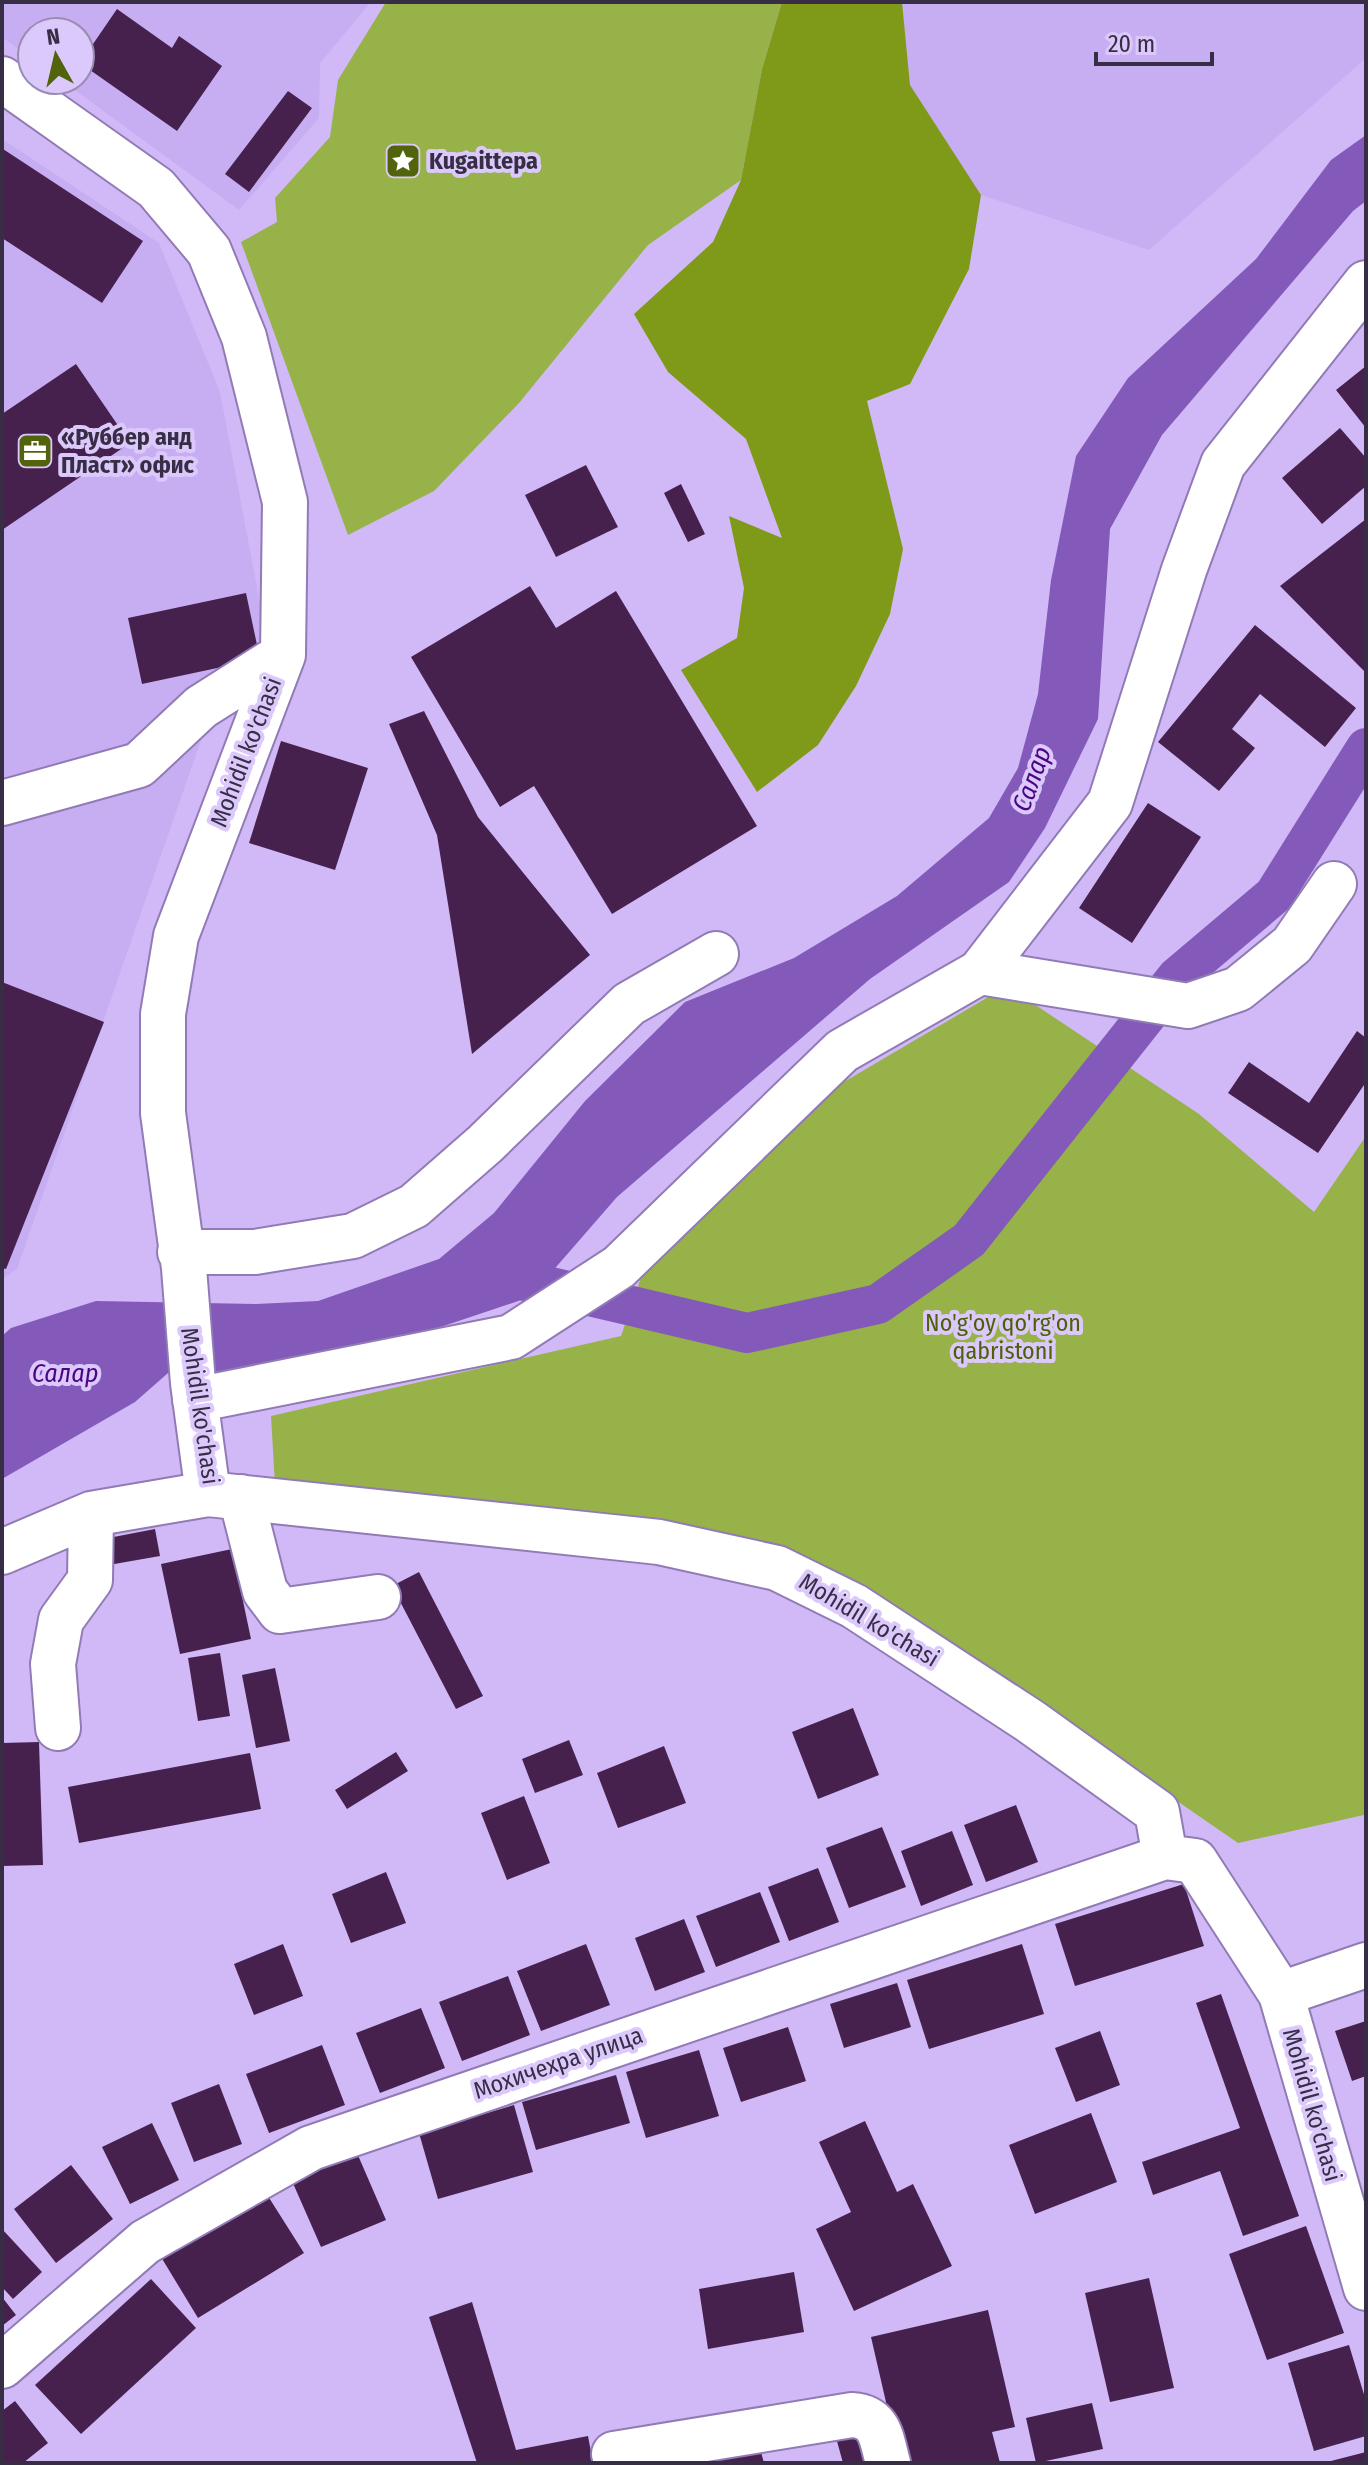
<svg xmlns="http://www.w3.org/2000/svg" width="1368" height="2465" font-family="'Fira Sans Condensed',sans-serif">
	<rect width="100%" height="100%" fill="#d1b9f8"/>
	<!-- built -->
	<path fill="#c7adf2" d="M2,2H371L320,63L319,118L239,210L61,80H80V32H32V59L2,37Z
		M902,2H1366V58L1149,250L981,195L910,85Z
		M2,139L159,243L220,392L269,651L222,680L17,1269L2,1279Z"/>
	<!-- green -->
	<path fill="#97b248" d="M386,2H782L762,69L741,180L648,245L519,403L434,491L348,535L241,242L277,222L275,198L330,137L338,80Z
		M1007,986L1199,1114L1314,1212L1366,1136V1818L1364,1815L1238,1843L954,1647L867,1596L275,1485L271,1416L621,1336L644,1269L820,1096Z"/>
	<!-- forest -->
	<path fill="#7f9a19" d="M782,2H902L910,85L981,195L969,269L910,384L867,401L903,549L890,614L856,686L818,745L757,792L681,670L737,638L744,588L729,516L782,538L746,439L668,372L634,314L713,242L741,180L762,69Z"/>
	<!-- water -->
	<path fill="#835aba" d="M1366,135V201L1353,211L1162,435L1110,529L1098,719L1045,828L1009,882L870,979L617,1197L530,1297L384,1346L283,1369L168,1373L135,1402L2,1479V1336L11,1328L96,1301L256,1304L318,1301L439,1259L494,1213L585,1101L685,1002L794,958L897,896L989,818L1018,768L1038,694L1051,580L1076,456L1128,378L1256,259L1331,160Z"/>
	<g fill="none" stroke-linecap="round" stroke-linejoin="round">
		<!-- canal -->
		<path stroke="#835aba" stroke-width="40" d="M487,1272L747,1333L878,1304L969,1240L1177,977L1274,895L1366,748"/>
	</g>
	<!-- building -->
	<path fill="#47214e" d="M117,9L172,48L179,36L222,66L177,131L80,63Z
		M288,91L312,108L249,192L225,174Z
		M3,149L143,241L102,303L2,238Z
		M76,364L130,443L2,530V414Z
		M1366,366V428L1336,390Z
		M1340,428L1366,458V486L1322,524L1282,478Z
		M586,465L618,527L556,557L525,495Z
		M681,484L705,534L688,542L664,493Z
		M1366,519V673L1280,586Z
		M530,586L556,628L616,591L757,826L612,914L534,786L500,807L411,657Z
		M246,593L260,659L142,684L128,618Z
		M1255,625L1356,708L1325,747L1260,694L1232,729L1255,748L1219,791L1158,742Z
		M424,711L478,817L590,955L472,1054L437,835L389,724Z
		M281,741L368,768L335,870L249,843Z
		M1148,803L1201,837L1132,943L1079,908Z
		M2,982L104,1022L6,1269L2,1268Z
		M1357,1031L1366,1038V1082L1318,1153L1228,1093L1249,1062L1309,1103Z
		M155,1529L160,1556L103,1566L98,1540Z
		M232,1549L251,1639L180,1654L161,1564Z
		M419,1572L483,1696L456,1709L392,1586Z
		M220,1653L230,1716L198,1721L188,1658Z
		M275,1668L290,1741L256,1748L242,1675Z
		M853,1708L879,1775L818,1799L792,1732Z
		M569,1740L583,1775L535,1793L522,1759Z
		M39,1742L43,1865L2,1866V1743Z
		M664,1746L686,1803L618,1828L597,1773Z
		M396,1752L408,1771L347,1809L335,1790Z
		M250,1753L261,1809L79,1843L68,1787Z
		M524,1796L550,1863L507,1880L481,1813Z
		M1016,1805L1038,1862L986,1882L964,1825Z
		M882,1827L906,1887L849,1908L826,1848Z
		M952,1831L973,1885L921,1906L901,1851Z
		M818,1868L839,1922L789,1941L768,1887Z
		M386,1872L406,1923L351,1943L332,1894Z
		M1184,1884L1204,1946L1075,1986L1055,1924Z
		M760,1892L780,1942L716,1967L696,1916Z
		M684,1919L705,1972L655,1991L635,1938Z
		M283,1944L303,1996L254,2015L234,1964Z
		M586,1944L610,2005L541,2031L517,1971Z
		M1022,1944L1044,2014L929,2049L907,1980Z
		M508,1976L530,2035L462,2061L439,2002Z
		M897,1983L911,2027L844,2048L830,2004Z
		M1221,1994L1299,2216L1243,2236L1220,2171L1153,2195L1142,2162L1240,2128L1196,2003Z
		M421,2008L445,2068L380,2093L356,2033Z
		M1366,2021V2076L1352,2081L1335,2031Z
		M788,2027L806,2081L741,2102L723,2048Z
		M1100,2031L1120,2085L1076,2102L1055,2048Z
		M322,2045L345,2105L269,2133L246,2074Z
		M699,2050L719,2116L646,2138L626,2072Z
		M616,2075L630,2123L536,2150L522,2102Z
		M219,2084L242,2144L194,2162L171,2103Z
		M514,2105L533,2172L438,2199L419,2133Z
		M1091,2113L1117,2182L1035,2214L1009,2145Z
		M865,2121L897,2192L913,2184L952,2266L854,2311L816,2229L851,2212L819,2142Z
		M152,2123L179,2180L130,2204L102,2147Z
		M357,2153L386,2220L321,2247L292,2181Z
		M71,2165L113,2219L56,2263L14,2209Z
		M266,2193L304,2253L198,2318L161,2257Z
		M1306,2226L1344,2333L1267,2360L1229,2254Z
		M2,2229L42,2272L13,2299L2,2287Z
		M794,2272L804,2332L708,2349L699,2289Z
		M1149,2278L1174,2388L1110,2402L1085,2293Z
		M151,2279L196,2328L81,2434L35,2385Z
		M2,2297L16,2315L2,2326Z
		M472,2302L516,2450L588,2436L593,2463H477L429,2317Z
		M988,2310L1015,2427L992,2432L1000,2463H900L871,2337Z
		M1349,2345L1366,2401V2436L1314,2451L1288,2363Z
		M15,2401L48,2443L23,2463H2V2411Z
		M1092,2403L1103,2449L1036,2463L1026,2418Z
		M870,2425L880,2463H843L835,2434Z
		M758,2441L764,2463H686Z
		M1366,2452V2463H1327V2462Z"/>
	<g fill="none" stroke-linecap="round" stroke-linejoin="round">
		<defs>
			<path id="minor" d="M2,79L156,188L209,251L244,337L285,502L283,655L176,936L163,1014V1113L184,1268L193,1383L208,1494L659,1542L777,1568L854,1606L1030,1721L1157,1812L1165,1857
				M2,803L139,765L201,707L283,655
				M980,972L1188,1006L1238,989L1292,945L1334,884
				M180,1252H255L353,1236L414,1206L485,1144L629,1004L716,954
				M195,1400L511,1337L619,1267L842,1051L980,972L1110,803L1184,570L1223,464L1366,283
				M241,1497L265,1591L280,1611L378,1597
				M2,1552L91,1514L208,1494
				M58,1728L53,1664L61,1620L90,1580L91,1514
				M1281,1994L1366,1965
				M2,2366L145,2242L311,2148L1165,1857L1195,1861L1281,1994L1366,2288
				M614,2454L852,2415C881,2417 881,2438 888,2463"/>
		</defs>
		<!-- minor casing -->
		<use href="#minor" stroke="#917bb5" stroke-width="48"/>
		<!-- minor -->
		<use href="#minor" stroke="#fff" stroke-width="44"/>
	</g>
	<!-- icons -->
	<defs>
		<symbol id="sight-square" viewBox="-11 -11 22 22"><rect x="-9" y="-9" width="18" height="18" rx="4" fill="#51630b" stroke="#dcc9fc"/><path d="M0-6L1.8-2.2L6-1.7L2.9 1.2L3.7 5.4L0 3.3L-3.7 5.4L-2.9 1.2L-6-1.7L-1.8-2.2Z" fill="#fff"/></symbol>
		<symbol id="office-square" viewBox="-11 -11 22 22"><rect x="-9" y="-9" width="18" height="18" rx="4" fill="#51630b" stroke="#dcc9fc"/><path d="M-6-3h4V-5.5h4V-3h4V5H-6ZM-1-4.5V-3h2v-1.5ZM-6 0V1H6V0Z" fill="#fff"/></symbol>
	</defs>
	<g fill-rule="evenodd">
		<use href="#sight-square" x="383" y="141" width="40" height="40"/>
		<use href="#office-square" x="15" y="431" width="40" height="40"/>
	</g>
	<g text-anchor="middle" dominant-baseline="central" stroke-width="8" stroke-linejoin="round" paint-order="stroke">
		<!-- poi labels -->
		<g font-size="24" font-weight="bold" fill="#372e46" stroke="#dcc9fc" text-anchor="start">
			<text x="429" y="161">Kugaittepa</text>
			<text x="61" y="437">«Руббер анд<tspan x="61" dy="28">Пласт» офис</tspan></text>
		</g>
		<!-- street labels -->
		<g font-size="24" fill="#372e46" stroke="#dcc9fc">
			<text transform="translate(246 752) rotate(-69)">Mohidil ko'chasi</text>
			<text transform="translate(200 1406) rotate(82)">Mohidil ko'chasi</text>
			<text transform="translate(869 1620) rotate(31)">Mohidil ko'chasi</text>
			<text transform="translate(558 2063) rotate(-19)">Мохичехра улица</text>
			<text transform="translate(1312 2105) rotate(74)">Mohidil ko'chasi</text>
		</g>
		<!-- park labels -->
		<g font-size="24" fill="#4e6007" stroke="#dcc9fc">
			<text x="1003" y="1323">No'g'oy qo'rg'on<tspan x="1003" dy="28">qabristoni</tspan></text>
		</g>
		<!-- water labels -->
		<g font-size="26" font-style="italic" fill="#4c0483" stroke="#dcc9fc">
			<text transform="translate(1032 779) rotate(-70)">Салар</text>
			<text x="65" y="1373">Салар</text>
		</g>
	</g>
	<!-- border -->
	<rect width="1368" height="2465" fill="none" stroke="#372e46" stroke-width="8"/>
	<!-- north arrow -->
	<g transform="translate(56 56) rotate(352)"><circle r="38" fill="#dcc9fc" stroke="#9a8bb3" stroke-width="2"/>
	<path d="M0-6L14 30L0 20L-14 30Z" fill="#51630b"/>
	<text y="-12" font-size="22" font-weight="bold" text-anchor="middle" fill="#372e46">N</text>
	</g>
	<!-- scale -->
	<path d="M1096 52v12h116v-12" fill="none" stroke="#372e46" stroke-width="4"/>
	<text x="1108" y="52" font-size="24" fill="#372e46" stroke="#dcc9fc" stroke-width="6" paint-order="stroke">20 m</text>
</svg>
